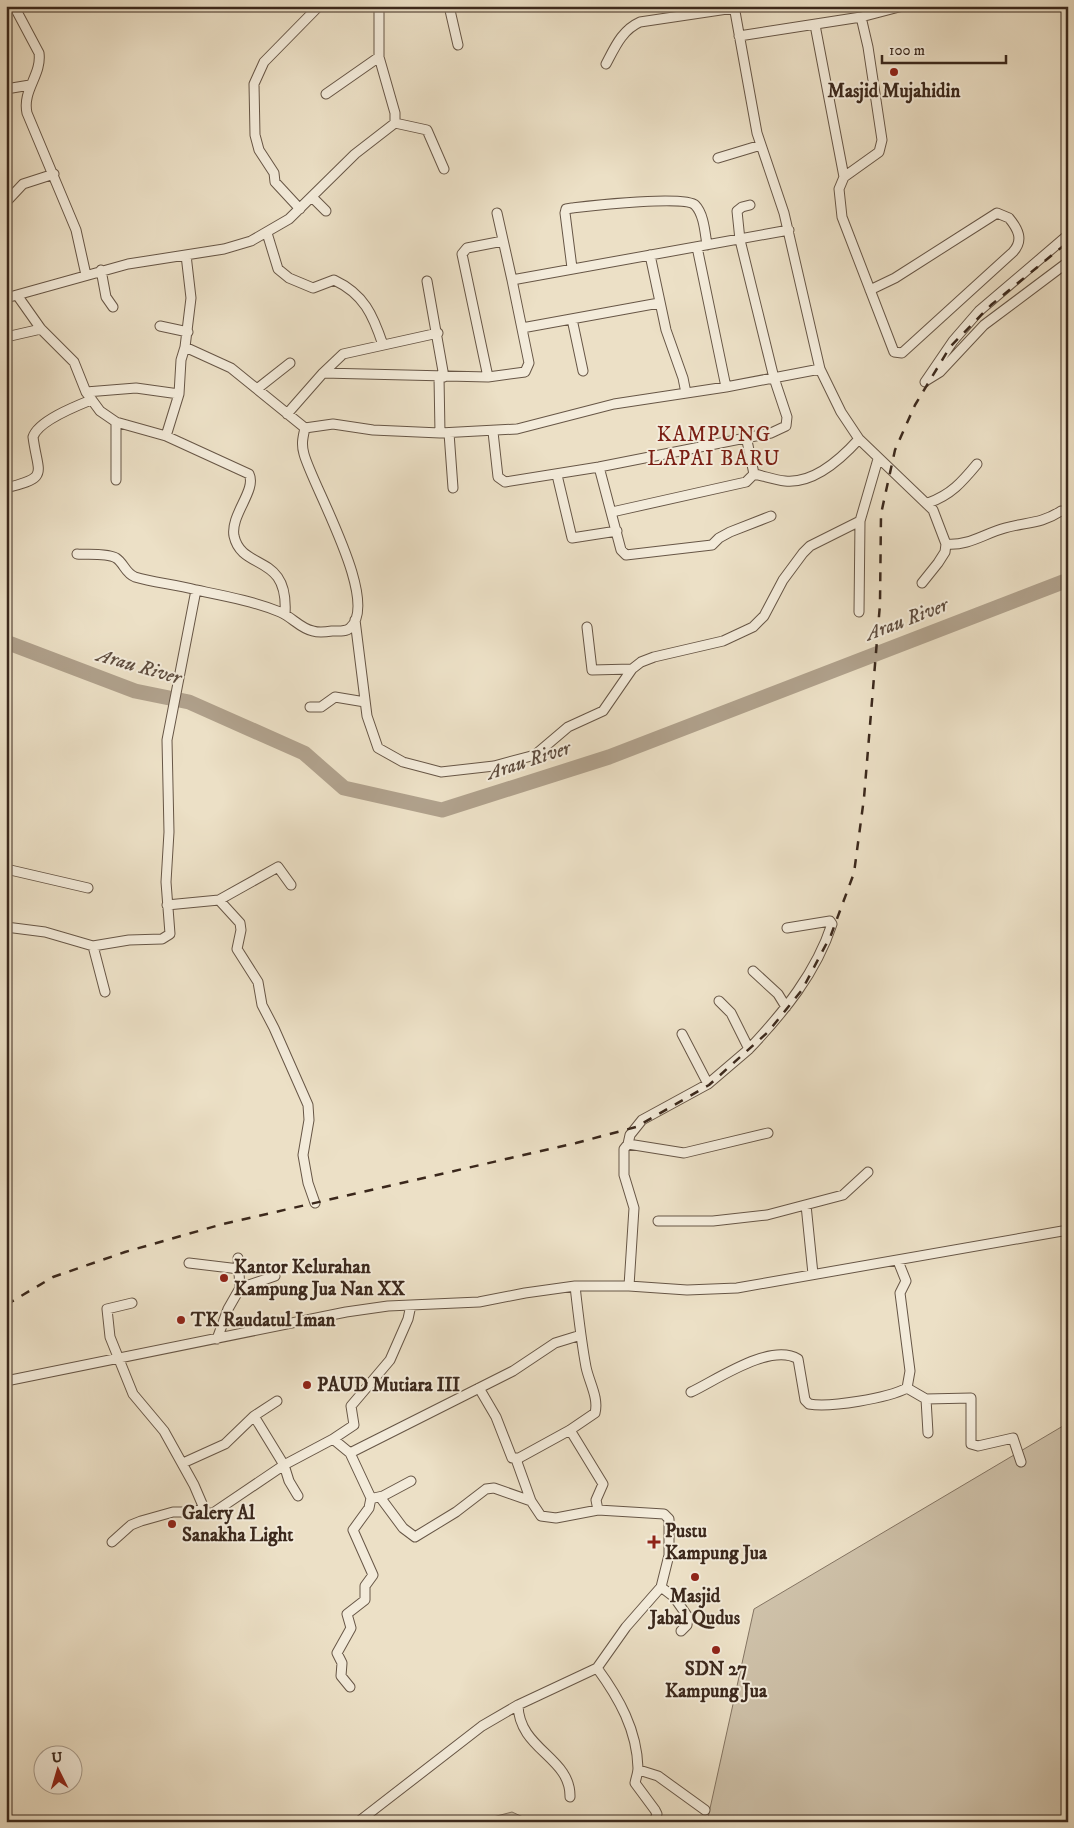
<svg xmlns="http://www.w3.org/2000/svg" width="1074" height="1828" font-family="'IM FELL DW Pica',serif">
	<rect width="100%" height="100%" fill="#ece0c6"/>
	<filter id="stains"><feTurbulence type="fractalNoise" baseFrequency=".004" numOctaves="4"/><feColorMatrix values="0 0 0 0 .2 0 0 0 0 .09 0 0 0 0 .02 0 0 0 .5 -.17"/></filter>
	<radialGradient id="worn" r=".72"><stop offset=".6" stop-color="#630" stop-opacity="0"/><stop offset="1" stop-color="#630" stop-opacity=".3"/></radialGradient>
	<!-- green -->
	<path fill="#cec1a9" stroke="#847462" d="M1068,1423V1822H707L754,1609Z
		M512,1812L534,1822H474Z"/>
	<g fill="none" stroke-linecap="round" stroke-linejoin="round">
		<!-- river -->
		<path stroke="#b0a18c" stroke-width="15" d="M6,642L135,691L189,702L304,753L344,788L442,810L609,757L1068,580"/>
		<defs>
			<path id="minor" d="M14,6L39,53C42,75 22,90 27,113L76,230L86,275
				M449,6L458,45
				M734,6L757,133L784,213L820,369L841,412L859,439L933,510L946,544L945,552L938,563L922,583
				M815,25L844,177L839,189L842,217L894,352L902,353L1013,252C1024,240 1018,229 1009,218L997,213L895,278L870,290
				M739,36L861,17L903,6
				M606,64C615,47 622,30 640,22L734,8
				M6,89L30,85
				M326,94L379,57
				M395,123L427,130L444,169
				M718,158L761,145
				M844,177L879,152L882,140L868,47L861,17
				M313,198L326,211
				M8,200L23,184L54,174
				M300,209L275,182L274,173L259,150L255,135L254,84L264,62L319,6
				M497,213L512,280
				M267,233L278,269L289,278L313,288L334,280C364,294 373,315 383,345
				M697,247L726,387
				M650,255L666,330L683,378L686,393
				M572,268L565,213L566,209L572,208C590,206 685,195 695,205C704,214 705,233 707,245
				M101,270L106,297L113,307
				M427,281L444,377
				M17,295L41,329L74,362L86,392L100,411L116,422L166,436L249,474C257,490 230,515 234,536C242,572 289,552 285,614
				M6,298L128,264L224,249L251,241L289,219L355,154L395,123V113L379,57V6
				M572,319L583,371
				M160,326L188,332
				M522,328L659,303
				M6,337L41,329
				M323,373L343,354L438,333
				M439,377L440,433
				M488,377L462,254L467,248L503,241
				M927,380L940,372L984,325L1068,262
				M925,382L953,341L979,311L1068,235
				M257,389L290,363
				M86,392L136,388L179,394
				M287,414L323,373L488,377L525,372L529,363L512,280L789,230
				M305,428L333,424L373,430L440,433L517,429L614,404L726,387L820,369
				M493,432L498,477L505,482L599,467L771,433L786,426L787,417L774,378L740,240L737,211L742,207L750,205
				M449,433L453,488
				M166,436L179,394L181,360L185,347
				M599,467L621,550L626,555L712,545L719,538L730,532L771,516
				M754,474C764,476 775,480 785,481C814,484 841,459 859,439
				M557,475L572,538L617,531
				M116,480V422
				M6,488C50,477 38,475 33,437C38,421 76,406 91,400
				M928,503C951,495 962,482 977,464
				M612,512L746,482L754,474L746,436
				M946,544C969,546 983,534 1005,528C1026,522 1041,524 1061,511
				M77,554C88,555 107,553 116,558C124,563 125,573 135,577C154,583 176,584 196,590
				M859,612L860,521
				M355,620L367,716L378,748L403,762L441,772L494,766L535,755L568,727L603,711L632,669L641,662L654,657L723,641L753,627L764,616L783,580L803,553L810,546L860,521L878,459
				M587,627L592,670L632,669
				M310,707H321L335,697L365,702
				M6,869L88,888
				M219,900L278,867L291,885
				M167,905L219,900L240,923L241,930L237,949L258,982L262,1005L274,1028L308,1105L309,1120L303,1155L308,1183L315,1203
				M6,927L45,932L93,946L129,940L162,939L170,934L166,882L169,832L167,740L196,590C225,596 253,601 280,612C292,617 301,629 313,631C319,633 326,632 332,631C338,631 346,632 350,628C381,602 312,485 304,454C301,444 303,437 305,428L231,368L185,347L191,298L186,255
				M93,946L105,992
				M753,971L778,994L786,1007
				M682,1034L708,1084
				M749,1049C784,1012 816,973 832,924L830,921L787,928
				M628,1144L684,1153L768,1133
				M806,1205L813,1274
				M658,1221H713L767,1215L843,1195L868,1172
				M189,1263L239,1269
				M629,1286L634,1208L624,1175V1149L628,1144L630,1135L642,1120L708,1084L749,1049L731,1013L719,1001
				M240,1288L275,1276
				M132,1303L107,1309L110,1337L133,1394L164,1431L194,1485L206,1513H213L284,1465L333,1439L350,1453L371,1498L369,1508L353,1530L373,1575L365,1586V1600L347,1614L351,1628L337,1653L342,1663L341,1676L350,1687
				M217,1339L228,1309L240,1288L238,1258
				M6,1381L346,1312L388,1306L479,1302L525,1293L575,1286H629L687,1290L737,1288L1068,1230
				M479,1388L496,1417L512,1458H519L570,1430L595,1413C599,1398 589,1382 586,1367C581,1340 578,1313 575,1286
				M907,1388L926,1399L971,1398V1444L978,1446L1013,1438L1021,1462
				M691,1392C715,1381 770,1342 798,1359L805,1400L809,1404C830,1408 888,1398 907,1388L910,1371L900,1293L906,1281L898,1261
				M926,1399L928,1433
				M277,1401L254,1416L284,1465L289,1481L298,1496
				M570,1430L603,1484L596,1500L598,1510
				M333,1439L354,1425L351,1406L390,1360L408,1319L411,1305
				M350,1453L513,1371L555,1343L581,1335
				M519,1458L517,1462L531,1501L541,1516L556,1518L598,1510L664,1514L669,1519V1555L661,1587L626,1627L597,1668
				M183,1463L225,1444L254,1416
				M380,1497L403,1528L415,1537L456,1512L486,1489L494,1488L531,1501
				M374,1498L383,1496L411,1481
				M112,1542L131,1525L141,1521L173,1512H192L204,1508
				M661,1587L674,1597L688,1617L687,1625L681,1631
				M597,1668C619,1698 637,1730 638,1768C638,1773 636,1778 635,1783L655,1810L657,1814L654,1822
				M518,1705C519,1750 571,1757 570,1797
				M639,1770L658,1776L705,1810
				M358,1822L482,1726L518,1705L597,1668"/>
		</defs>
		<!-- minor casing -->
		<use href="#minor" stroke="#675646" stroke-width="11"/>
		<!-- minor -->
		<use href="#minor" stroke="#f3ebda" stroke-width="9"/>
		<!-- rail -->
		<path stroke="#3b281c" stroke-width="2.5" stroke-dasharray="9 9" stroke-linecap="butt" d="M6,1305L53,1277L125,1252L223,1224L576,1143L636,1127L709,1085L768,1032L802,990L831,935L854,873L864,798L880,604L881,514L895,450L915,405L950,347L991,305L1068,242"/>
	</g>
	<!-- markers -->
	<g fill="#8f2418" stroke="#f3ebda" stroke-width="2">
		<circle cx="894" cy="72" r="5"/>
		<circle cx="224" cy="1278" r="5"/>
		<circle cx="181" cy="1320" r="5"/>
		<circle cx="307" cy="1385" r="5"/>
		<circle cx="172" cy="1524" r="5"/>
		<path d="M651.5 1534.5h5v5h5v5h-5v5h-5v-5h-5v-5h5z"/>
		<circle cx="695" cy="1577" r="5"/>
		<circle cx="716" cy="1650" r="5"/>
	</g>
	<g text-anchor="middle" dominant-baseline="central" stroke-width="4" stroke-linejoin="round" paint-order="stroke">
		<!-- poi labels -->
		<g font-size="19" font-weight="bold" fill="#3b281c" stroke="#f3ebda" text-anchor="start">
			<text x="894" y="91" text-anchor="middle">Masjid Mujahidin</text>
			<text x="234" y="1267">Kantor Kelurahan<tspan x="234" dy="22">Kampung Jua Nan XX</tspan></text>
			<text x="191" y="1320">TK Raudatul Iman</text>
			<text x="317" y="1385">PAUD Mutiara III</text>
			<text x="182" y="1513">Galery Al<tspan x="182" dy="22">Sanakha Light</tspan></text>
			<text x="665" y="1531">Pustu<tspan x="665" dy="22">Kampung Jua</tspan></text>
			<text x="695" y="1596" text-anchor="middle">Masjid<tspan x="695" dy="22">Jabal Qudus</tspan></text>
			<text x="716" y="1669" text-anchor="middle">SDN 27<tspan x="716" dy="22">Kampung Jua</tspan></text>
		</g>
		<!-- water labels -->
		<g font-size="20" font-style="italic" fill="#5e4c3e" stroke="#f3ebda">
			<text transform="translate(907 620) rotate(-21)">Arau River</text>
			<text transform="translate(139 667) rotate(16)">Arau River</text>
			<text transform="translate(529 761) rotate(-18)">Arau River</text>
		</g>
		<!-- quarter labels -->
		<g font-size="21" letter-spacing="1" fill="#7a1f14" stroke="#f3ebda">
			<text x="714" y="435">KAMPUNG<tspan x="714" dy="24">LAPAI BARU</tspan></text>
		</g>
	</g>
	<!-- margin -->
	<rect width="1074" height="1828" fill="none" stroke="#ece0c6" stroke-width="25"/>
	<rect x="8" y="8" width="1059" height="1813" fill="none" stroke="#3b281c" stroke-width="2.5"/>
	<rect x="12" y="12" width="1049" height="1803" fill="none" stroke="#3b281c"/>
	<!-- north arrow -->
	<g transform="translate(58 1770) rotate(355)"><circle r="24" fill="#f3ebda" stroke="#a99d8e"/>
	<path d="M0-4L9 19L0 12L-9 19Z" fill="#8f2418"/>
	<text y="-8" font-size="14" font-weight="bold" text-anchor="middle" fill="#3b281c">U</text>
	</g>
	<!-- scale -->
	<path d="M882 55v8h124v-8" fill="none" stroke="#3b281c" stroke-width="2.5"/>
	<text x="889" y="55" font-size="15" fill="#3b281c" stroke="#f3ebda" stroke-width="4" paint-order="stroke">100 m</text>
	<rect width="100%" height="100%" filter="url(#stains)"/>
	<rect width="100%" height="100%" fill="url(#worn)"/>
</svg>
